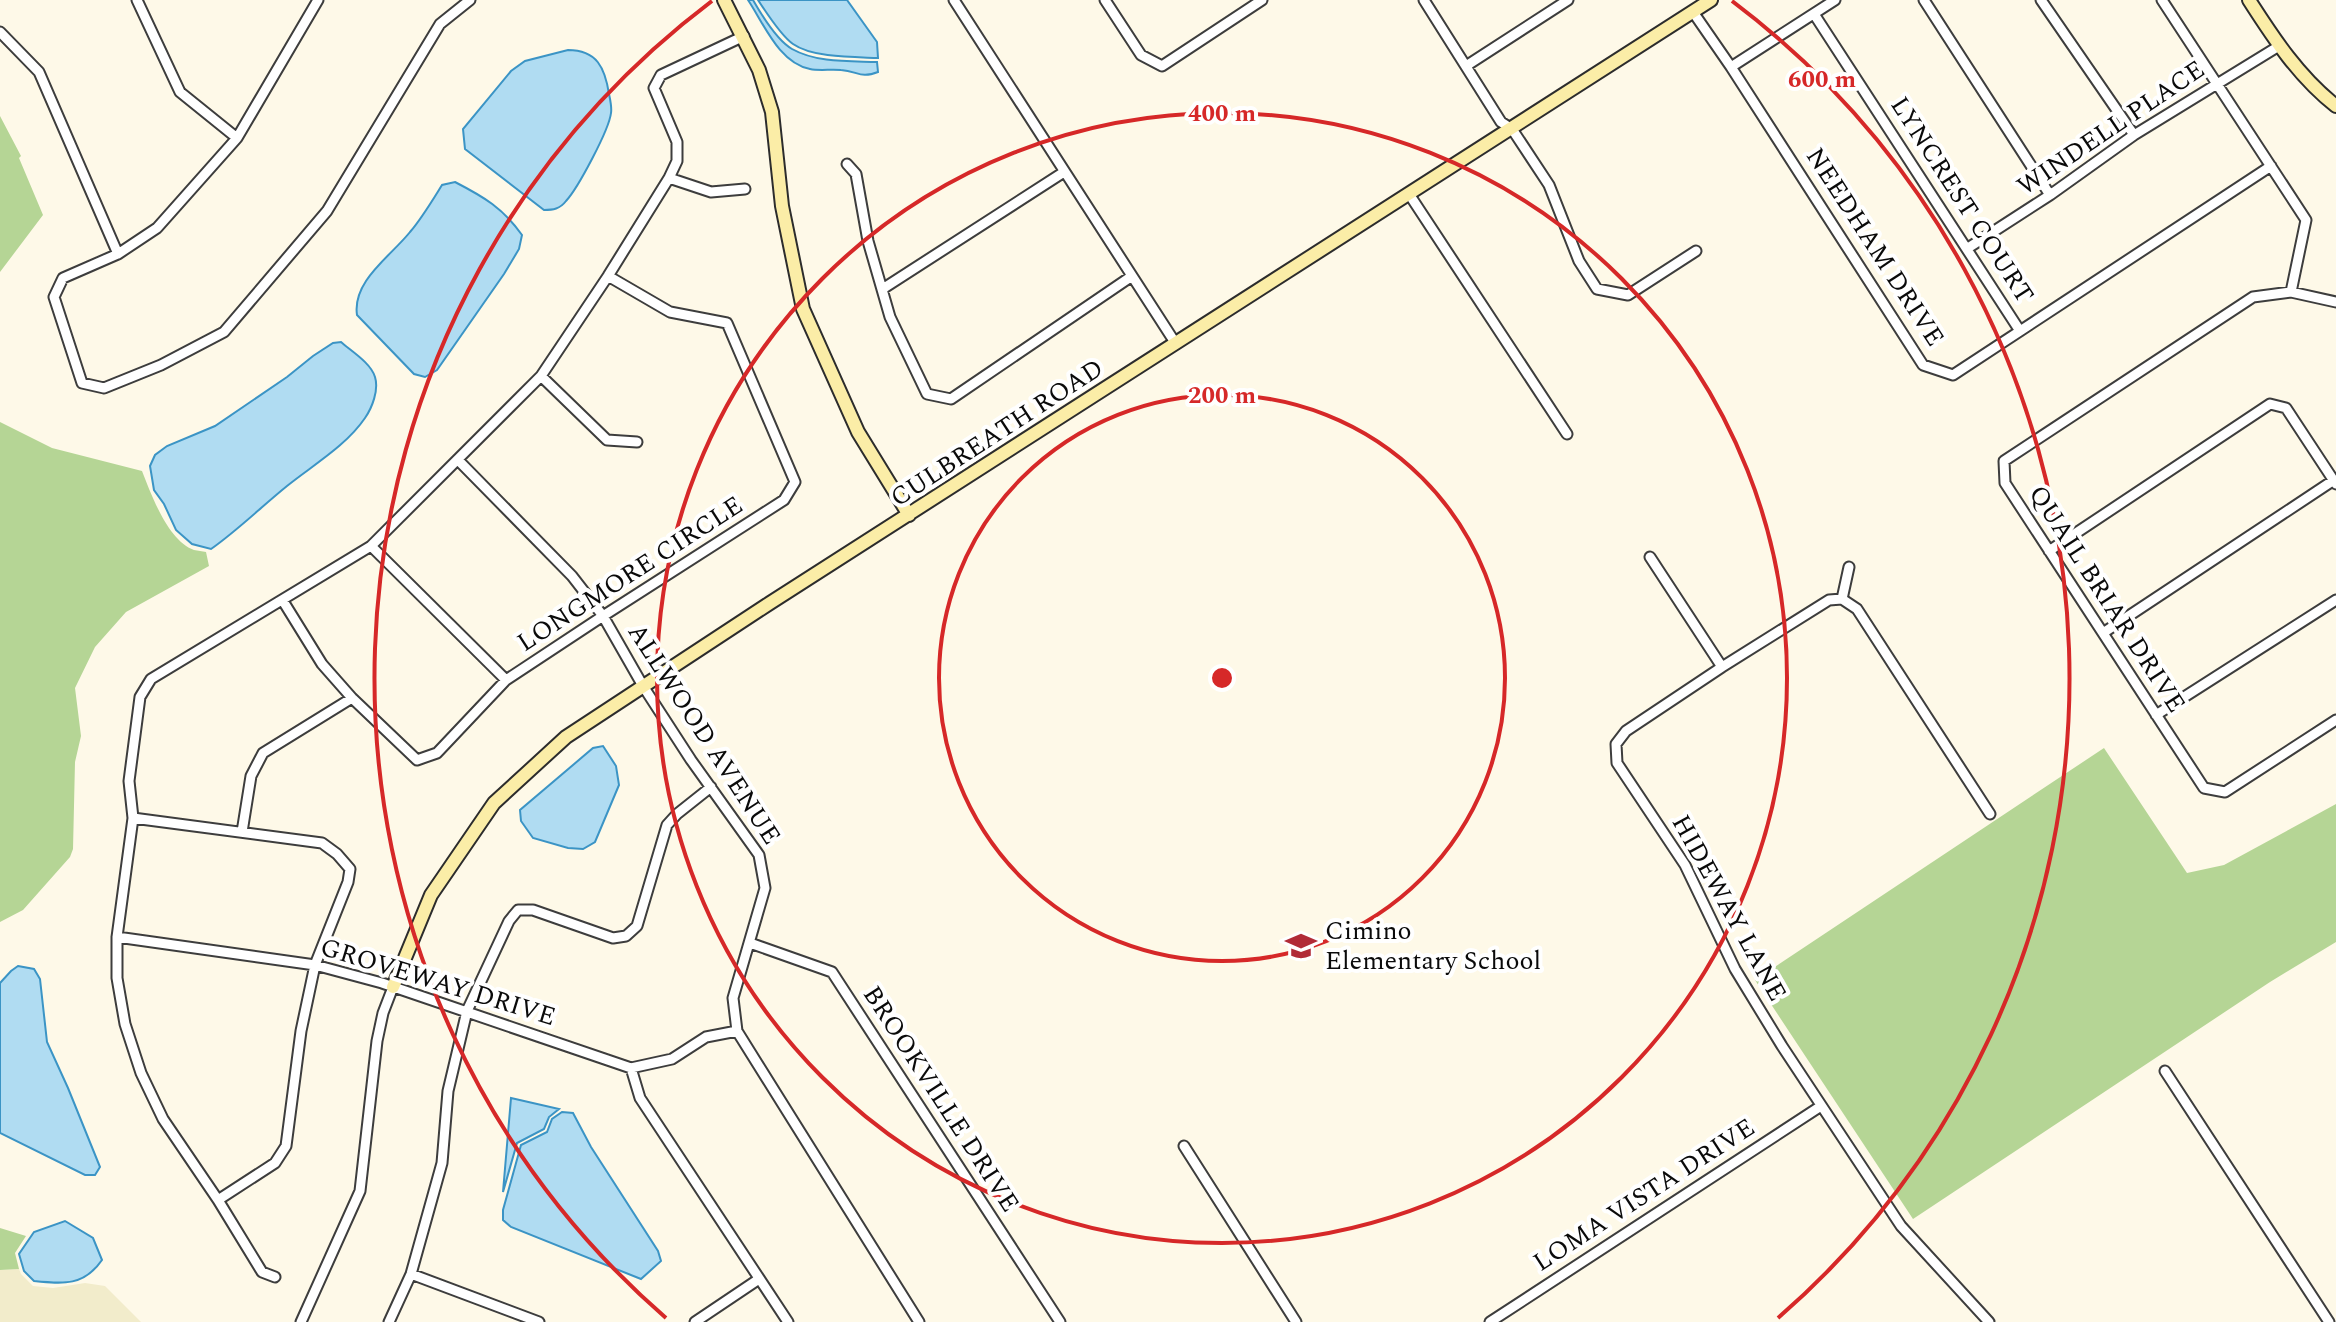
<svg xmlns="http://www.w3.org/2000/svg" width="2336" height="1322" font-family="Spectral,serif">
	<rect width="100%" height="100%" fill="#fef9e8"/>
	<!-- farmland -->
	<path fill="#f2eccb" d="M19,1269L21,1274L33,1286L53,1288L85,1283L105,1286L141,1322H0V1270Z"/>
	<!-- forest -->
	<path fill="#b5d595" d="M0,116L21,156L19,158L43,215L0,272Z
		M0,422L52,448L142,471C151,494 168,541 194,550C198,551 202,551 206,552L209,566L126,612L95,647L75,688L81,736L75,762L73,849L70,857L23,910L0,922Z
		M2104,748L2187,873L2224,865L2336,804V942L2270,982L1913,1219L1755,980Z
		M0,1228L26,1236L15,1253L19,1269L0,1270Z"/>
	<!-- water -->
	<path fill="#b0dcf2" stroke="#3b94c5" stroke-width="2" d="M748,0H753C761,14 778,41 792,49C817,63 849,61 877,62L878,72C860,79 858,71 841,70C831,69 819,71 810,69C779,63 764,24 748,0Z
		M758,0H847L877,42L878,58C854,57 813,58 793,44C781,36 766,12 758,0Z
		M568,50C597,50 605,68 609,94C610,99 612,107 611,113C609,130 578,188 566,201C560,209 553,210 544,210L465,149L463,129L511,71L525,61Z
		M455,182C484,197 503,208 522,235L519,249L504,274L437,370L425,377L414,374L357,315C352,281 391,256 410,232C422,218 432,201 442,185Z
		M341,342C351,351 371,363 375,377C379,390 372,408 365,418C346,446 313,465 287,486C261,507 238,530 211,549L192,544L176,530L164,504L154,490L150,466L155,455L167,446L215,426L287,377L313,356L333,343Z
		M603,746L616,766L619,785L595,842L583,849L568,848L533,838L521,821L520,810L593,748Z
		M18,966L34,969L40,979L47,1042L68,1088L100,1167L95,1175H85L0,1133V983L11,971Z
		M511,1098L559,1109L549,1117L544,1129L517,1143L503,1192Z
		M562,1112L573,1113L591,1147L658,1251L661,1261L641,1279L511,1227L503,1220V1210L521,1145L547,1132L552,1119Z
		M65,1221L93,1238L102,1260C84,1286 64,1284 34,1281L24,1271L19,1254L34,1232Z"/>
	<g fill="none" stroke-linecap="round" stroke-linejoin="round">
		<defs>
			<path id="street" d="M137,0L180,92L237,138
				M318,0L237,138L157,228L118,254L63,278L54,297L82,383L104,388L161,365L224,332L327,211L440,24L470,0
				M954,0L1176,344
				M1105,0L1141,55L1162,66L1262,0
				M1424,0L1501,122L1512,129L1549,185L1579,261L1597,289L1628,295L1696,251
				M1924,0L2050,195
				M2041,0L2134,135
				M2162,0L2306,220L2291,292
				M1693,12L1731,67L1923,365L1953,375L2271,166
				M1814,14L2020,331
				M0,32L39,72L118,254
				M1466,66L1568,0
				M1731,67L1835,0
				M847,164L856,174L868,241L890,317L927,394L951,399L1132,276
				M669,178L711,192L745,189
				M1409,194L1567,434
				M1968,248L2050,195L2134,135L2279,46
				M884,288L1064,172
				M2336,302L2291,292L2253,297L2004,461L2005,483L2204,788L2225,792L2336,720
				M541,376L607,440L637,442
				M458,460L572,576L603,616L643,686L691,760L759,855L765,888L733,998L737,1031L919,1322
				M371,546L506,680
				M2049,551L2270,404L2286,408L2336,484
				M1650,557L1722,667
				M1842,599L1849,567
				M283,601L322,664L352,698L417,760L437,753L506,680L603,616L784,500L795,482L727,323L670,312L608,276
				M2103,633L2334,480
				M2156,715L2336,600
				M133,818L322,843L337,854L350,869L348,882L315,965L301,1031L286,1146L275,1163L218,1200
				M242,832L251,776L263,753L352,698
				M117,937L315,965L382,983L631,1068L672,1059L706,1037L737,1031
				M750,943L832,972L1060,1322
				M631,1068L640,1098L788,1322
				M2165,1071L2329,1322
				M1184,1146L1296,1322
				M411,1274L539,1322
				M275,1277L262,1272L218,1200L163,1119L141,1073L125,1024L117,978V937L133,818L129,781L140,697L151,679L371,546L541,376L608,276L669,178L677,161V142L654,88L661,75L744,36
				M301,1322L360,1191L377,1041L383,1013L393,987
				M389,1322L411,1274L442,1163L448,1091L467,1011L509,921L518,910H533L613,938L626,936L637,926L667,825L677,814L711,787
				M695,1322L759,1279
				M1490,1322L1821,1106
				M1989,1322L1901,1226L1782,1046L1735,969L1685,865L1617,763L1616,744L1626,731L1722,667L1829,600L1842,599L1857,609L1990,814"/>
			<path id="secondary" d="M724,0L759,70L772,112L782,206L803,309L858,432L909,515
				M2249,0C2274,39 2299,77 2336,106
				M393,987L431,895L494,803L566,737L770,603L1711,0"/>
		</defs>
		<!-- street casing -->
		<use href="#street" stroke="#3d3d3d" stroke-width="13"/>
		<!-- secondary casing -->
		<use href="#secondary" stroke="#2c2c2c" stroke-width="16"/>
		<!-- street -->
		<use href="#street" stroke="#fff" stroke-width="9"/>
		<!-- secondary -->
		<use href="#secondary" stroke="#fbeda7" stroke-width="12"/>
	</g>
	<!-- distance rings -->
	<g fill="none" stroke="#d62828" stroke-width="4">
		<circle cx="1222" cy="678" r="283"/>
		<circle cx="1222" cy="678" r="565"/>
		<path d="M666 1318A848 848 0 0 1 712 1M1732 1A848 848 0 0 1 1778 1318"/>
	</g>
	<!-- icons -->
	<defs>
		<symbol id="school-bare" viewBox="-9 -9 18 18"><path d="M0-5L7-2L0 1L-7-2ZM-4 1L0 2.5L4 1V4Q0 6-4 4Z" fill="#b12b37" stroke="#fff" stroke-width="2.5" paint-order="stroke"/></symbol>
	</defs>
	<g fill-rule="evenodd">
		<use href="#school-bare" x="1279" y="924" width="44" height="44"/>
	</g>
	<g text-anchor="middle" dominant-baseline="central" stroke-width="8" stroke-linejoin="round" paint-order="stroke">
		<!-- street labels -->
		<g font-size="26" fill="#0a0a0a" stroke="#fff">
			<text transform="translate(2111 128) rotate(-34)">WINDELL PLACE</text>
			<text transform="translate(1962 200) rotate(57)">LYNCREST COURT</text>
			<text transform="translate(1875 247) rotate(57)">NEEDHAM DRIVE</text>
			<text transform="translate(997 433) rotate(-33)">CULBREATH ROAD</text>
			<text transform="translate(630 574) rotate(-33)">LONGMORE CIRCLE</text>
			<text transform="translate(2107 599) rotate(57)">QUAIL BRIAR DRIVE</text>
			<text transform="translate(704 734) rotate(57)">ALLWOOD AVENUE</text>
			<text transform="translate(1729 908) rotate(61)">HIDEWAY LANE</text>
			<text transform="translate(438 982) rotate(17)">GROVEWAY DRIVE</text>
			<text transform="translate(941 1099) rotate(57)">BROOKVILLE DRIVE</text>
			<text transform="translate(1644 1195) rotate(-33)">LOMA VISTA DRIVE</text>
		</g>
		<!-- poi labels -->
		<g font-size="26" fill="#0a0a0a" stroke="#fff" text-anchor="start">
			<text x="1325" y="931">Cimino<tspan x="1325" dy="30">Elementary School</tspan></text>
		</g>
	</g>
	<circle cx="1222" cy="678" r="12" fill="#d62828" stroke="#fff" stroke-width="4"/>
	<g font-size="24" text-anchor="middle" font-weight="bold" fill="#d62828" stroke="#fff" stroke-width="8" stroke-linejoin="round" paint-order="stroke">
		<text x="1822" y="87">600 m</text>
		<text x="1222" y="121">400 m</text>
		<text x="1222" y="403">200 m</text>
	</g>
</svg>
